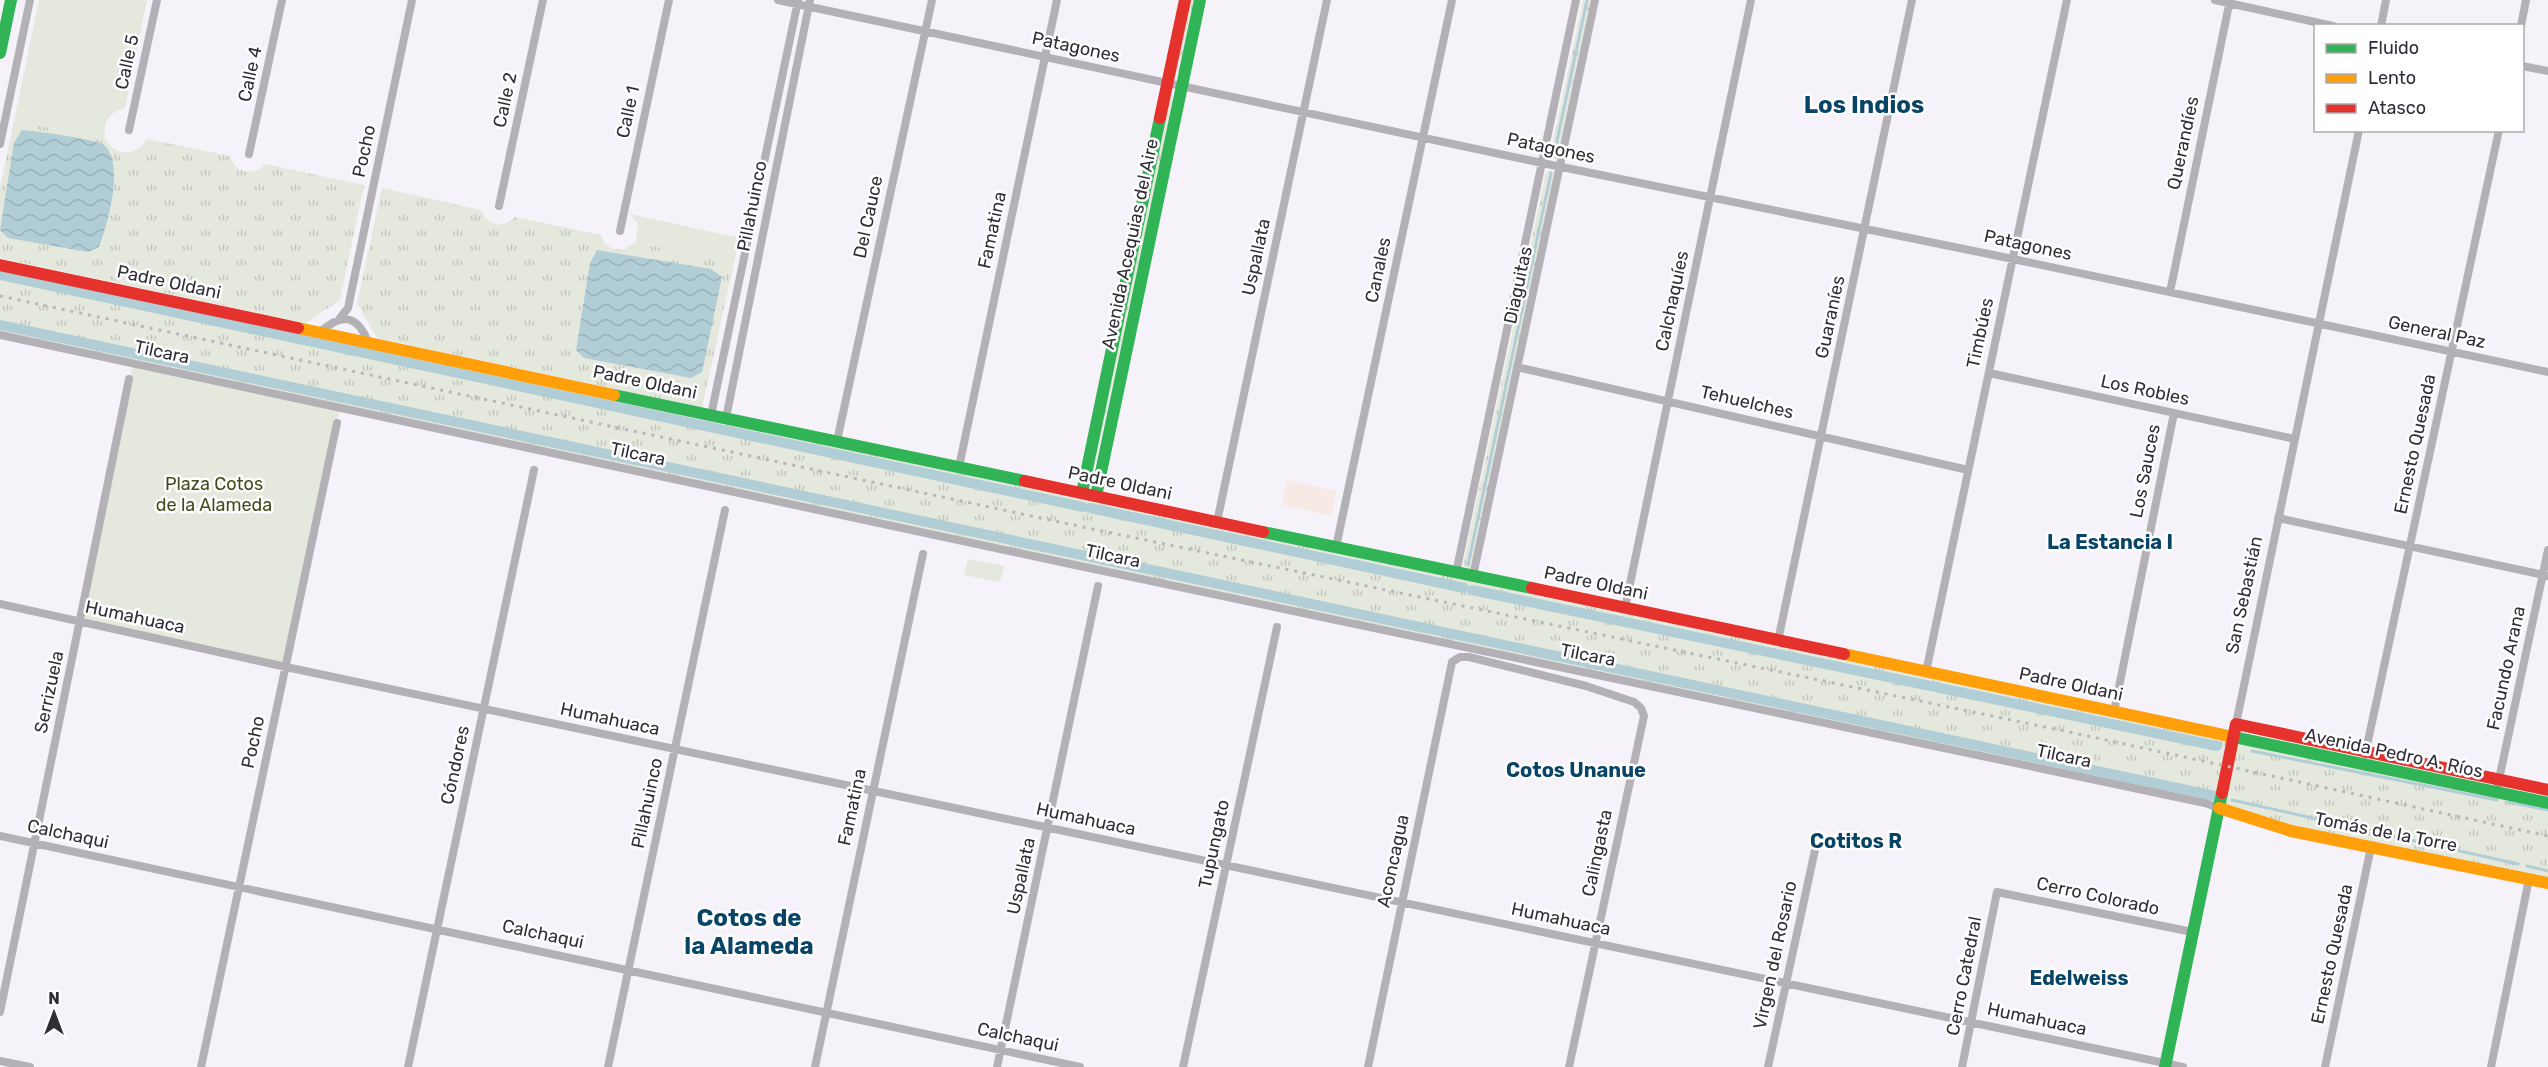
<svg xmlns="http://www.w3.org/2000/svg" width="2548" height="1067" font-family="Rubik,sans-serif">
	<defs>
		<pattern id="grass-tufts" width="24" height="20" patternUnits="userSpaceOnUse" patternTransform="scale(1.5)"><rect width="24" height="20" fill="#e4e8dd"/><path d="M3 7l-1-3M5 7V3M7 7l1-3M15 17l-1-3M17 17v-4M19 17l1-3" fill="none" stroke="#c4c7be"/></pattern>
		<pattern id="water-waves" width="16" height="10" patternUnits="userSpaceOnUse" patternTransform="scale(1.5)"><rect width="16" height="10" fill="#b1ced6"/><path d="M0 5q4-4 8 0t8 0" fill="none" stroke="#99b1b8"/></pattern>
	</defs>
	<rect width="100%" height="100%" fill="#f5f2fa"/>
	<!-- commercial -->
	<path fill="#f7eae5" d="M1287,480L1337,491L1331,516L1282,505Z"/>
	<!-- grass -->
	<path fill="url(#grass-tufts)" d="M1190,0H1195L1179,72H1177Z
		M1583,0H1593L1559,158L1554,159L1550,155Z
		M1170,98H1174L1093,474L1091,472Z
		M14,121L105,138C115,157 136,157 147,139L230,156C235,173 253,177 265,164L364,185L340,300L306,323L0,258V188Z
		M1550,170L1555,172L1472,567L1467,569L1463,565L1546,172Z
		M382,188L481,210C487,225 503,229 515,217L601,235L605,244L613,249L623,250L636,242L734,263L702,408L377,338L357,303Z
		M0,265L2548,803V883L2291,831L2205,803L0,335Z"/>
	<!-- park -->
	<path fill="#e4e8dd" d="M39,0H147L125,108C110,112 102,121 105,138L14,121Z
		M630,214L739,238L734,263L636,242L638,224Z
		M133,363L340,407L286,667L80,622Z
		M968,559L1004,566L1000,582L964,575Z"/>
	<!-- water -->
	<path fill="url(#water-waves)" d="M22,130C35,131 96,139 104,145C125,163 108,224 99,247L88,252L8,238L0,230L14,143Z
		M597,250L711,269L722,277L702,372L691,378L584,358L576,350L590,263Z"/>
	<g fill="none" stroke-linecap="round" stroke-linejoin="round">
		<!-- stream -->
		<path stroke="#b1ced6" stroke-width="3" d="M1554,155L1587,0
			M1468,565L1551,173
			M2252,751L2497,800
			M2232,800L2518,864
			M2508,802L2548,810
			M2527,866L2548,871"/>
		<!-- canal -->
		<path stroke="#b1ced6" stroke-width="10" d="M0,275L1083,507
			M0,325L2215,796
			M1090,508L1464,588
			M1472,590L2217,746"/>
		<!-- street -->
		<path stroke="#b3b1b5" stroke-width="8" d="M778,0L1542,163L2013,259L2548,372
			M2215,0L2333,26
			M2381,26L2386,0
			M2521,26L2526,0
			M2522,66L2548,71
			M129,130L157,0
			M0,144L30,0
			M249,154L282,0
			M499,206L543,0
			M620,231L669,0
			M2170,292L2230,0
			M340,318L348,308L412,0
			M320,332C341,313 357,314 368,342
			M0,335L1075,565L2205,803L2219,808
			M1517,367L1968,470
			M1989,373L2295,439
			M711,415L798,1
			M726,418L810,0
			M837,441L932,0
			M959,467L1057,0
			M2278,518L2548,576
			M1217,522L1327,0
			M1336,547L1452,0
			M1456,573L1576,0
			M1473,576L1595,0
			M0,604L286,667L2183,1067
			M1625,608L1751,0
			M1778,641L1912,0
			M1926,672L2067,0
			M2114,712L2174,413
			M2236,724L2359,130
			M2365,755L2499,130
			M2498,784L2548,550
			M0,836L1080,1067
			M0,1012L129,379
			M0,1061L30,1067
			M201,1067L337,423
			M408,1067L534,470
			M608,1067L725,510
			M815,1067L923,554
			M997,1067L1098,586
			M1183,1067L1277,627
			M1368,1067L1452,662L1460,657H1469L1586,686L1634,702L1641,708L1644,716L1569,1067
			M1768,1067L1815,850
			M1962,1067L1997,892L2192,932
			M2325,1067L2371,847
			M2491,1067L2529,879"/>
		<!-- fast -->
		<path stroke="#30b455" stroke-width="12" d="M0,53L11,0
			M614,395L1025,481
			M1082,493L1160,118
			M1096,496L1200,0
			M1263,532L1532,588
			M2229,736L2548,803
			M2165,1067L2222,793"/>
		<!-- slow -->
		<path stroke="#ff9f0a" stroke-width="12" d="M298,328L614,395
			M1844,654L2229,736
			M2219,808L2291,831L2548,883"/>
		<!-- jam -->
		<path stroke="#e5322d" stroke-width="12" d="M1160,118L1185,0
			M0,265L298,328
			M1025,481L1263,532
			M1532,588L1844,654
			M2222,793L2236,724L2548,790"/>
		<!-- rail -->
		<path stroke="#b9b6bc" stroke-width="3" stroke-dasharray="3 6" stroke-linecap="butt" d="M0,296L1083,527L2069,732L2548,836"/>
	</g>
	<g text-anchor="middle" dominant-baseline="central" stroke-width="5" stroke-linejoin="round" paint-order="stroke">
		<!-- street labels -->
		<g font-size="18" fill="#312d37" stroke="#fff">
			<text transform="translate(1076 47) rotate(12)">Patagones</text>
			<text transform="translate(127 62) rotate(-78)">Calle 5</text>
			<text transform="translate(250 74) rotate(-78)">Calle 4</text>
			<text transform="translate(505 100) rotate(-78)">Calle 2</text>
			<text transform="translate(628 112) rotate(-78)">Calle 1</text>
			<text transform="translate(2183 143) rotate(-78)">Querandíes</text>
			<text transform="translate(1551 148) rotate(12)">Patagones</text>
			<text transform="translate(364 151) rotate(-78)">Pocho</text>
			<text transform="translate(752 206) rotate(-79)">Pillahuinco</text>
			<text transform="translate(868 217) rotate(-78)">Del Cauce</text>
			<text transform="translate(992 230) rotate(-78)">Famatina</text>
			<text transform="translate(1130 244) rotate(-78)">Avenida Acequias del Aire</text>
			<text transform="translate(2028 245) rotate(12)">Patagones</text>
			<text transform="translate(1256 257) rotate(-78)">Uspallata</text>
			<text transform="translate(1378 270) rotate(-78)">Canales</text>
			<text transform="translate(169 282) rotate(12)">Padre Oldani</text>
			<text transform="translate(1518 285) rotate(-78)">Diaguitas</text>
			<text transform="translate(1672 301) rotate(-78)">Calchaquíes</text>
			<text transform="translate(1830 317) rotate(-78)">Guaraníes</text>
			<text transform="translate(2437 332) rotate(12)">General Paz</text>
			<text transform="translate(1980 333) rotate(-78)">Timbúes</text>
			<text transform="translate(162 352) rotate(12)">Tilcara</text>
			<text transform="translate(645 382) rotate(12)">Padre Oldani</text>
			<text transform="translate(2145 390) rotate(12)">Los Robles</text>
			<text transform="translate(1747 402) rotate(13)">Tehuelches</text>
			<text transform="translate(2415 444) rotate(-78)">Ernesto Quesada</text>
			<text transform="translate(638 454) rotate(12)">Tilcara</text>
			<text transform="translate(2145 471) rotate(-79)">Los Sauces</text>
			<text transform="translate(1120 483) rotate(12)">Padre Oldani</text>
			<text transform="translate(1113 556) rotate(12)">Tilcara</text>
			<text transform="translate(1596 583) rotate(12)">Padre Oldani</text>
			<text transform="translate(2244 595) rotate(-78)">San Sebastián</text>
			<text transform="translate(135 617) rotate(12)">Humahuaca</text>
			<text transform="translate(1588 655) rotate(11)">Tilcara</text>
			<text transform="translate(2506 668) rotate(-78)">Facundo Arana</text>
			<text transform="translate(2071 684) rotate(12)">Padre Oldani</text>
			<text transform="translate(49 692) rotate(-78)">Serrizuela</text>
			<text transform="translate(610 719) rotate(12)">Humahuaca</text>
			<text transform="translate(253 742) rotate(-78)">Pocho</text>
			<text transform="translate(2394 753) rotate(12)">Avenida Pedro A. Ríos</text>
			<text transform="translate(2064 756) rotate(12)">Tilcara</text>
			<text transform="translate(455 765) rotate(-78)">Cóndores</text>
			<text transform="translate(647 803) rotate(-78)">Pillahuinco</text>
			<text transform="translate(852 807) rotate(-78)">Famatina</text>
			<text transform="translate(1086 819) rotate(12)">Humahuaca</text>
			<text transform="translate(2386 832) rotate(11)">Tomás de la Torre</text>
			<text transform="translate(68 834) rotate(12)">Calchaqui</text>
			<text transform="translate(1214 844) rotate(-78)">Tupungato</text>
			<text transform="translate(1597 853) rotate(-78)">Calingasta</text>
			<text transform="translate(1393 861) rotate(-78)">Aconcagua</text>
			<text transform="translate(1021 876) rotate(-78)">Uspallata</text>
			<text transform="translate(2098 896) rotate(12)">Cerro Colorado</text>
			<text transform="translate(1561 919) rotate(12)">Humahuaca</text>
			<text transform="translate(543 934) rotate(12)">Calchaqui</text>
			<text transform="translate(2332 954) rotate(-78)">Ernesto Quesada</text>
			<text transform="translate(1775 955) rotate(-78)">Virgen del Rosario</text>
			<text transform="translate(1964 976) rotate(-79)">Cerro Catedral</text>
			<text transform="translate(2037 1019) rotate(12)">Humahuaca</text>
			<text transform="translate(1018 1037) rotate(12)">Calchaqui</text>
		</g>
		<!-- park labels -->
		<g font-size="18" fill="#3e4d19" stroke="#fff">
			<text x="214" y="484">Plaza Cotos<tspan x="214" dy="21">de la Alameda</tspan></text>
		</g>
		<!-- neighbourhood labels -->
		<g font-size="20" font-weight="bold" fill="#084465" stroke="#fff">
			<text x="2110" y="542">La Estancia I</text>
			<text x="1576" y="770">Cotos Unanue</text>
			<text x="1856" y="841">Cotitos R</text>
			<text x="2079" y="978">Edelweiss</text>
		</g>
		<!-- district labels -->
		<g font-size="24" font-weight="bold" fill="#084465" stroke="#fff">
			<text x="1864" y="105">Los Indios</text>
			<text x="749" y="918">Cotos de<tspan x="749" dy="28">la Alameda</tspan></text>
		</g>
	</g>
	<!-- legend -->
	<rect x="2314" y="24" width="210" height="108" fill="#ffffff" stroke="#adabaf" stroke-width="1.5"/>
	<rect x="2326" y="44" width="30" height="9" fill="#30b455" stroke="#adabaf" stroke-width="1.5"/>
	<text x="2368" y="54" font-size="18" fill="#312d37">Fluido</text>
	<rect x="2326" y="74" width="30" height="9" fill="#ff9f0a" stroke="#adabaf" stroke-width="1.5"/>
	<text x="2368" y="84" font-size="18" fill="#312d37">Lento</text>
	<rect x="2326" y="104" width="30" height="9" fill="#e5322d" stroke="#adabaf" stroke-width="1.5"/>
	<text x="2368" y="114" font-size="18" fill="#312d37">Atasco</text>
	<!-- north arrow -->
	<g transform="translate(54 1013)" stroke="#ffffff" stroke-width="4.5" paint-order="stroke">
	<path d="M0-4.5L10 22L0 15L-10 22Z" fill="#312d37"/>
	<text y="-9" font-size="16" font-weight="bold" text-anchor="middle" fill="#312d37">N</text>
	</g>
</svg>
